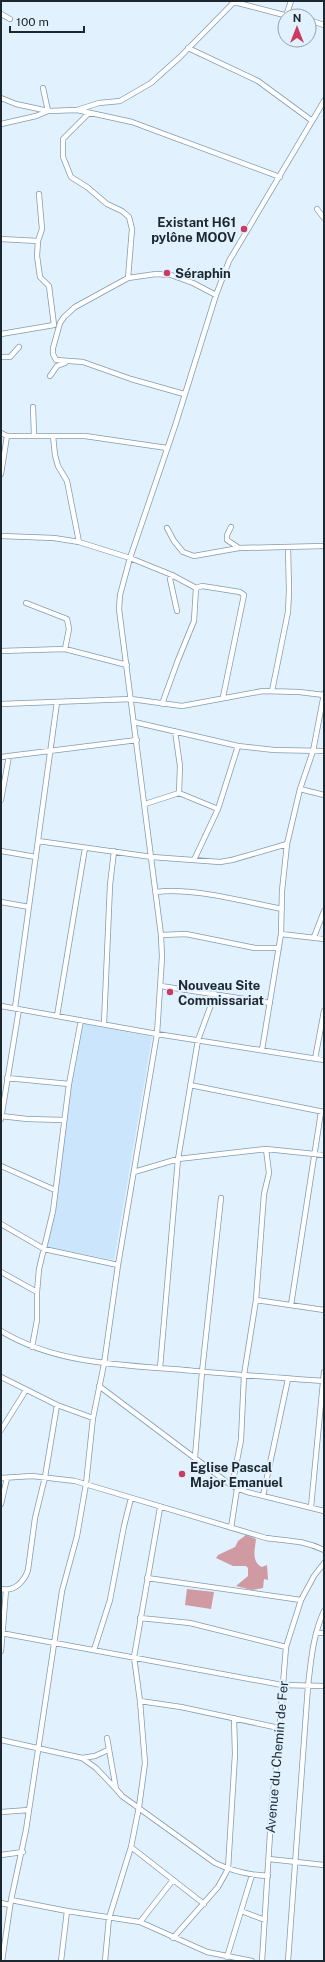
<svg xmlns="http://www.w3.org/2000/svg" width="325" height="1962" font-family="'Public Sans',sans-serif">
	<rect width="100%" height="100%" fill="#e1f1fe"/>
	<!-- built -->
	<path fill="#cbe5fc" d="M80,1023L152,1037L114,1260L47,1247Z"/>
	<!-- forest -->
	<path fill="#cf9aa2" d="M246,1535L256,1539C255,1549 251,1562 262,1567L267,1565L268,1580L264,1579L263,1588L252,1590L236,1586L248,1576V1568L246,1566H233L216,1558L218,1555L235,1547L238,1541Z
		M187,1589L214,1592L211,1609L185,1605Z"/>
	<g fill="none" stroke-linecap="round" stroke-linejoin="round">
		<defs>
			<path id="minor" d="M1,14L10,19
				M286,16L291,1
				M309,20L324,25
				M188,48L258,81L311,120
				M1,98L16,104L48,111L77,110L132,122L280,177
				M77,110L99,103L120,101L151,83L180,57L233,3H238L288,16
				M89,113L63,139V157L71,177L87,187L107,204L122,211L129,217L132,229L128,278
				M1,124L36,116L48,111L43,88
				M317,209L324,218
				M1,239L38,241
				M1,334L54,325L49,286L40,277L37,256L38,241L42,229L39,194
				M1,357H10L19,347
				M50,376L57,366L65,363
				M184,394L131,379L83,362L56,360L53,354V348L60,323L64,317L75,307L128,278L156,274L171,275L193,283L216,295
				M33,407L34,435
				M1,433L7,436H53L55,455L58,466L67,481L79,542
				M53,436H85L167,448
				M1,474L7,436
				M231,527L227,535V540L239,548
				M167,528L174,541L183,552L194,556L239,548L324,546
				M1,536L54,538L79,542L130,558L172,575L196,588L194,621L178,660L162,704
				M172,575L170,579L177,611
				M196,588L202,586L240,592L244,595L223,697
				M26,603L67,619L69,629L65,649
				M1,651L65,649L127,665
				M272,691L288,612L289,591L288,547
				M1,704L131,699L182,706L263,691L299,692L324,695
				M134,722L238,746L274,750L324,751
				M1,757L137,740
				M300,789L313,751L324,694
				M179,793L218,809L238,746
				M1,800L9,756
				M145,804L179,793L180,766L175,731
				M38,841L152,857L220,862L232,860L287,844
				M1,851L36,857
				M194,860L218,809
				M156,892C193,887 245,902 282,909
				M1,902L29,907
				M281,934L324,939
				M161,935L186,934L255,948H279
				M314,937L324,911
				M161,986L270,1003
				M1,1006L157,1034L324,1060
				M15,1008L57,702
				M57,1016L85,848
				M104,1024L110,885L114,851
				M262,1050L281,934L282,891L287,844L300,789L324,795
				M315,1059L324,1011
				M7,1078L69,1084
				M190,1085L324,1112
				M1,1116L27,1119L64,1120
				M1,1119L19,1009
				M1,1166L55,1190
				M134,1172L178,1159L266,1149L324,1155
				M1,1224L44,1249L118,1265
				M1,1272L37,1292
				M256,1300L324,1310
				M291,1305L321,1112
				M1,1331C55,1364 123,1365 184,1370C231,1374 277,1378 324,1381
				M32,1347L37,1320V1292L39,1269L53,1211L69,1084L81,1020
				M160,1368L178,1159L198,1040L215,994
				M1,1377L57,1405L93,1418
				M99,1386L232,1486L247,1492L324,1511
				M1,1430L26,1390
				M195,1457L202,1372L221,1198
				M1,1478L32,1476L75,1481L266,1538C288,1541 303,1540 324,1550
				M232,1486L241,1440L244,1375L256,1300L264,1194L269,1173L266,1149
				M263,1496L288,1379
				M1,1504L7,1478
				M311,1507L324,1372
				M231,1528L237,1489
				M147,1578L301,1600
				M1,1589C14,1592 24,1582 28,1570L35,1518L45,1477L57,1405
				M140,1618L190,1623L286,1647
				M1,1633L282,1685L324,1686
				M316,1633H324
				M94,1650L110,1600L124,1526L131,1498
				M1,1651L6,1590
				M140,1701L181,1707L279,1728
				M107,1738L116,1789L122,1796L215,1863C232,1871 249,1875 268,1876
				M1,1740L82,1758L95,1756L108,1750
				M82,1758L96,1768L116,1789
				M1,1812L29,1810
				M131,1847L204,1904
				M1,1855L23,1852
				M269,1859L324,1865
				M11,1900L67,1911L140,1922L207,1952L252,1961
				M1,1903L10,1905
				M241,1911L265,1920
				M140,1922L173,1880
				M173,1938L218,1887L228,1869L235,1754L234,1718
				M227,1957L252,1875
				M2,1961L11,1900L26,1830L62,1591L77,1536L86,1484L93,1418L104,1364L118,1265L157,1034L162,957L161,935L119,609L120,595L130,558L176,423L216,295L229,261L324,101
				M61,1961L67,1911
				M105,1961L109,1918L131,1847L139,1807L145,1763L140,1701L134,1657L160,1508
				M262,1961L272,1802L277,1759L286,1647L301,1600L314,1576L324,1563
				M288,1961L308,1686C311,1660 313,1635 324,1611"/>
		</defs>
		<!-- minor casing -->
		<use href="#minor" stroke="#829bb0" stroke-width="6"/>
		<!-- minor -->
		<use href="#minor" stroke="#fff" stroke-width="4.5"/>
	</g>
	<!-- markers -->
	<g fill="#ca3b61" stroke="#e1f1fe" stroke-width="1.5">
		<circle cx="244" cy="229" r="4"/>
		<circle cx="167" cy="273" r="4"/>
		<circle cx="170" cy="992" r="4"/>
		<circle cx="182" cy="1474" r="4"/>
	</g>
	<g text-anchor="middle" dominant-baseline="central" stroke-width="4" stroke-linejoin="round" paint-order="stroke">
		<!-- poi labels -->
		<g font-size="13" font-weight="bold" fill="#1d272f" stroke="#e1f1fe" text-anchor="start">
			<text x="236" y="222" text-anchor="end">Existant H61<tspan x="236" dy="15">pylône MOOV</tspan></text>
			<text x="175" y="273">Séraphin</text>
			<text x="178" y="985">Nouveau Site<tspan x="178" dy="15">Commissariat</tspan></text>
			<text x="190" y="1467">Eglise Pascal<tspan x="190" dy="15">Major Emanuel</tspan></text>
		</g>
		<!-- street labels -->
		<g font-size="13" fill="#1d272f" stroke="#e1f1fe">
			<text transform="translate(277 1757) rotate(-85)">Avenue du Chemin de Fer</text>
		</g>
	</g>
	<!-- border -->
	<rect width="325" height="1962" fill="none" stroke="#1d272f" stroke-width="4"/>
	<!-- north arrow -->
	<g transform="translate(297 28)"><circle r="19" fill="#e1f1fe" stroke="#93a0ab"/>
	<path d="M0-3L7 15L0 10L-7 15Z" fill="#ca3b61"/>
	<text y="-6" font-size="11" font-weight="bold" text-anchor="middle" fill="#1d272f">N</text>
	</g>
	<!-- scale -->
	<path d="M10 26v6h74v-6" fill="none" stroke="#1d272f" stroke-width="2"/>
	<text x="16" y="26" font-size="12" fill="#1d272f" stroke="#e1f1fe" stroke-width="3" paint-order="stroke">100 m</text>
</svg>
